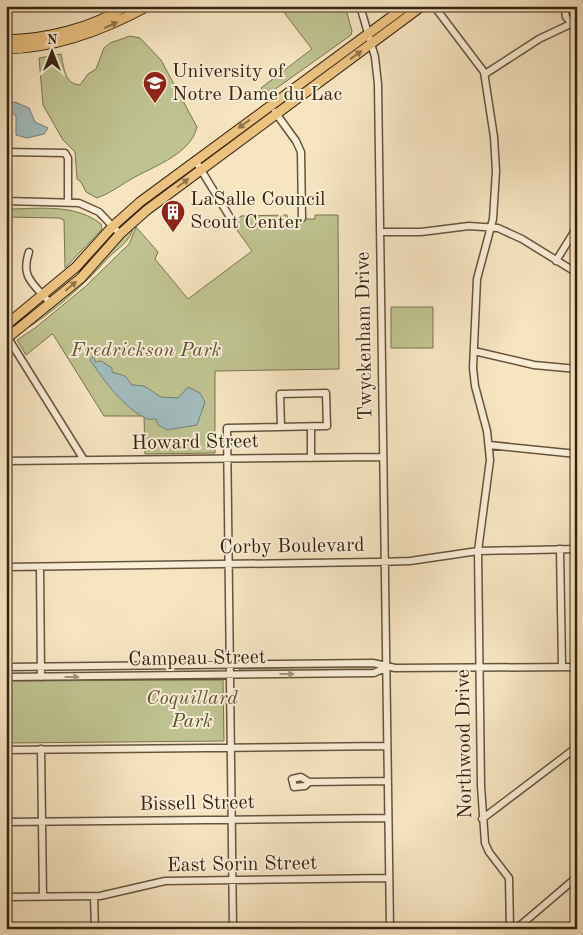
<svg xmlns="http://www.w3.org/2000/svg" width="583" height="935" font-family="'Old Standard TT',serif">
	<rect width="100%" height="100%" fill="#f7e5c2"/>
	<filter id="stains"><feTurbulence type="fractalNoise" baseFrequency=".004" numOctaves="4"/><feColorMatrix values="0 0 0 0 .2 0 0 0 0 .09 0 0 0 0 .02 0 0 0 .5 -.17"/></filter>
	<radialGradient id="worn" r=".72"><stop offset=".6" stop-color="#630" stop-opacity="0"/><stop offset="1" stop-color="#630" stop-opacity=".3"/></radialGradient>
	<!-- green -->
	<path fill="#bfc391" stroke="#7a7351" d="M279,6H345L352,31L351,35L267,95L261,88L312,49Z
		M130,36L140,38L161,60L197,127C191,153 157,165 135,177C122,184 111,193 97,198L86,192L81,182L77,179L75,152L63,140L43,105L39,58L61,54C64,67 64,84 80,85L88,74L96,69L104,48L110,43Z
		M6,209C38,209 75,203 101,224L102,229L65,268L64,220L59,218L6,217Z
		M287,215L288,219H315V215H338L339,369L215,371V453L145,454L144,416H104L54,336L52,334L26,355L17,340L35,328L86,286L129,244L136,227L158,252L155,259L188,299L252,251L232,223L241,216Z
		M133,228C130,242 118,248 109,257C83,286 54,312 21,332Z
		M391,307H433V348H391Z
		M370,665L374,666L375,670L241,671L239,669Z
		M223,680L224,741L6,743V681Z"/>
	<!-- water -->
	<path fill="#a1bcbd" stroke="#767f78" d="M15,102L29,108L35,122L48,128L44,134L27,138L16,135V116L6,107L8,104Z
		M94,355L95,362L101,361L112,368V372L125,376L132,385L144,386L161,397L178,398L188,387L200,393L205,402L197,425L167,430L158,425L156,419C153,419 147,420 145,418C120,404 106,383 90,360Z"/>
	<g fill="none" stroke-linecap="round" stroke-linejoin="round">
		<defs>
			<path id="minor" d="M360,6L375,57L378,84L390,929
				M434,6L484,72L494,137L496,171L493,219L477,279L473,368L475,386L487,431L490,460L478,551L481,786L485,843L489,852L509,878L510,929
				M564,6L566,17L577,29
				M485,74L539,39L577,21
				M275,112L296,141L301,152L302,218
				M6,152L65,153L68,158V201
				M195,160L231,219
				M6,201L79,203L99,212L120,234
				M380,232H421L469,226L498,228L522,239L577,273
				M29,252C20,278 34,284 50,303
				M556,261L577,227
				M8,338L84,460
				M474,351L534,365L577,369
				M311,427V458
				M489,445L577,454
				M6,461L383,457
				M560,549L562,667
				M6,567L376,562L410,561L478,551L577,549
				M40,567L41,677
				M6,667L373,663L395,668L577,667
				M6,677L374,673L387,667
				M41,749L43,896
				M6,750L387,746
				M309,782L305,786L294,787L292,779L301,777L309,782L388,781
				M482,819L577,747
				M6,822L388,818
				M6,897L100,896L165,881L389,878
				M94,897L95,929
				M233,929L227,428L327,426L326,393L280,394L281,427
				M516,929L577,877"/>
			<path id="major" d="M6,40C47,39 92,28 126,6
				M6,49C57,48 104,30 148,6
				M6,325L76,267L113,226L140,202L406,6
				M6,339L81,278L120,234L147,210L422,6"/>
		</defs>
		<!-- minor casing -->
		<use href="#minor" stroke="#66543d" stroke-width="9"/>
		<!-- major casing -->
		<use href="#major" stroke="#362311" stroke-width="11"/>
		<!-- minor -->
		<use href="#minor" stroke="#faeed7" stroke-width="6"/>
		<!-- major -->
		<use href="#major" stroke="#ecc281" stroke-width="9"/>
	</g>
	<!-- one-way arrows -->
	<defs><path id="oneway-solid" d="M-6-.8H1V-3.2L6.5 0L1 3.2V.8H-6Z" transform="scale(1.25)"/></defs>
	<g fill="#917249">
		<use href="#oneway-solid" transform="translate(111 25) rotate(-24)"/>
		<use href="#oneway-solid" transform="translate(356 55) rotate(-36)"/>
		<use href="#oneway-solid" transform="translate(244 124) rotate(144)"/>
		<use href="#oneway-solid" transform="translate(183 183) rotate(-37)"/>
		<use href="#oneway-solid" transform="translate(71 286) rotate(-40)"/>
	</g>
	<g fill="#a2937e">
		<use href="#oneway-solid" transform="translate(287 674)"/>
		<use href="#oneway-solid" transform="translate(72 677)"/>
	</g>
	<!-- icons -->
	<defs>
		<symbol id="university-pin" viewBox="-11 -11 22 30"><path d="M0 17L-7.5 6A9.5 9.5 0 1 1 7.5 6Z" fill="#8f2418" stroke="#faeed7"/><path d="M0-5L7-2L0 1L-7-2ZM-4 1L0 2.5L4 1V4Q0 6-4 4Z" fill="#fff"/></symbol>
		<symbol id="building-pin" viewBox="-11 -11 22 30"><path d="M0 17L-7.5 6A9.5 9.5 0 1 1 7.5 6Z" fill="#8f2418" stroke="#faeed7"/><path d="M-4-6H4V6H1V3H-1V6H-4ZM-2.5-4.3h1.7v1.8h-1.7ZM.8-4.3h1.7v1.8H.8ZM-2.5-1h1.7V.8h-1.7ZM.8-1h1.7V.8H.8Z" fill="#fff"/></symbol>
	</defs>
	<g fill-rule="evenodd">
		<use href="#university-pin" x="141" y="69" width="28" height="38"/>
		<use href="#building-pin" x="159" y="198" width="28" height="38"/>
	</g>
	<g text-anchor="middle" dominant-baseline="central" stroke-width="4" stroke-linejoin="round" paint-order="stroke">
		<!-- poi labels -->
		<g font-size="20" fill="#362311" stroke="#faeed7" text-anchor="start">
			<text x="172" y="72">University of<tspan x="172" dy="23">Notre Dame du Lac</tspan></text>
			<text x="190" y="200">LaSalle Council<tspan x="190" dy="23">Scout Center</tspan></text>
		</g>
		<!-- street labels -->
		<g font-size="20" fill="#362311" stroke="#faeed7">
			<text transform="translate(365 336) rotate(-91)">Twyckenham Drive</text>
			<text transform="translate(195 443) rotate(-1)">Howard Street</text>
			<text transform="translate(292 547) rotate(-1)">Corby Boulevard</text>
			<text transform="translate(197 659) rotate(-1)">Campeau Street</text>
			<text transform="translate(465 744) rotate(-91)">Northwood Drive</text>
			<text transform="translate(197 804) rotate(-1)">Bissell Street</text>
			<text transform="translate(242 865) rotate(-1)">East Sorin Street</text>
		</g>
		<!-- park labels -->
		<g font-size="20" font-style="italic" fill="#5f5337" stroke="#faeed7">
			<text x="146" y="351">Fredrickson Park</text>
			<text x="192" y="699">Coquillard<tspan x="192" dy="23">Park</tspan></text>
		</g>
	</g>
	<!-- margin -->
	<rect width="583" height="935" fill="none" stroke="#f7e5c2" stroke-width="25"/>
	<rect x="8" y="8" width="568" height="920" fill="none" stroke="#362311" stroke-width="2.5"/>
	<rect x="12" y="12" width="558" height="910" fill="none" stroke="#362311"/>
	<!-- north arrow -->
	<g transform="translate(52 52)" stroke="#faeed7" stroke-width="4" paint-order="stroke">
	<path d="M0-4L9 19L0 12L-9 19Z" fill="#362311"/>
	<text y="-8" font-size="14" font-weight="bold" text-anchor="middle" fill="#362311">N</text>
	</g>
	<rect width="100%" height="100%" filter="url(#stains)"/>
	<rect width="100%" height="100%" fill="url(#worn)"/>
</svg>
